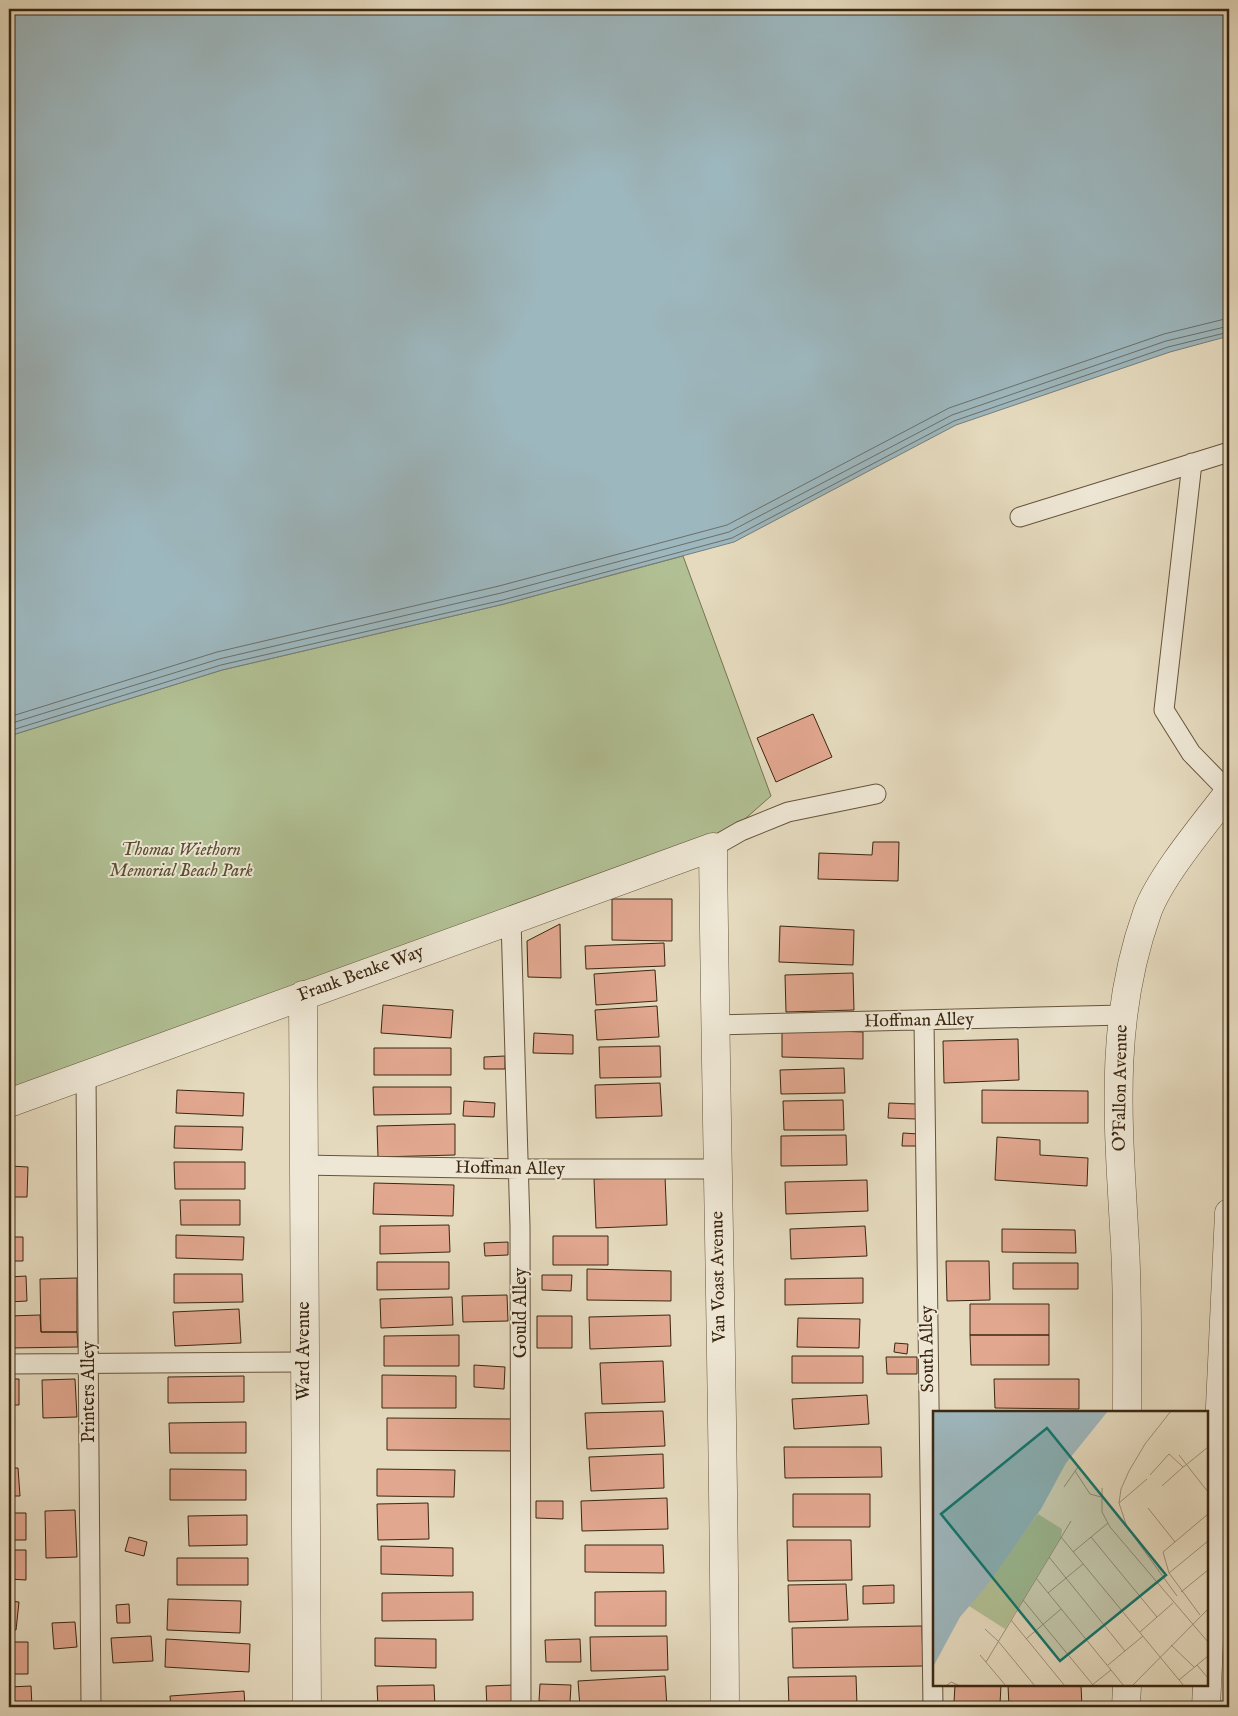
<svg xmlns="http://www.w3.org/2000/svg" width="1238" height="1716" font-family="'IM FELL English',serif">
	<rect width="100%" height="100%" fill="#e5dabe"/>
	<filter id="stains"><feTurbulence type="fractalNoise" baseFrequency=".004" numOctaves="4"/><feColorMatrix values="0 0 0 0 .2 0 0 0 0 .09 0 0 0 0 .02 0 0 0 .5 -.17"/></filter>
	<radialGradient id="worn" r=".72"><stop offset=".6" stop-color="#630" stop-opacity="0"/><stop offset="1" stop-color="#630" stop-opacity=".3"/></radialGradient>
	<!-- green -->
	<path fill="#b1c094" stroke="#767452" d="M683,556L771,796L713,847L9,1103V736L222,670L504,604Z"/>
	<!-- water -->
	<path fill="#9db7be" stroke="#767d79" d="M9,9H1229V336L1170,352L956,425L734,542L504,604L222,670L9,736Z"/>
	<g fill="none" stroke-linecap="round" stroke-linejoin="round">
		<!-- shore -->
		<path stroke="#6c6f68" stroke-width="1" d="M9,717L217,652L499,586L727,525L949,408L1164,334L1229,318
			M9,724L219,659L501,593L729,532L952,415L1166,341L1229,326
			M9,731L221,665L503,600L732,538L954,421L1168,347L1229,332"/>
	</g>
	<!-- building -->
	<path fill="#e1a78f" stroke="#3b2711" d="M813,714L832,757L776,782L757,738Z
		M873,842H899L898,881L818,879L819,853L872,855Z
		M612,899H672V941L612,940Z
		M560,924L561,978L528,977L527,941Z
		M780,926L854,930L853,965L779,962Z
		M664,943L665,966L586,969L585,946Z
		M655,970L657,1001L596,1005L594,974Z
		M853,973L854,1010L786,1012L785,975Z
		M383,1005L453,1010L451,1038L381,1033Z
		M657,1006L659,1037L597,1040L595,1010Z
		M782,1029L863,1032V1059L782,1057Z
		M534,1033L573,1035V1054L533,1053Z
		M1018,1039L1019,1080L944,1083L943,1041Z
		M660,1046L661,1077L600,1078L599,1047Z
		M374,1048H451V1075H374Z
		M505,1056V1069H484V1057Z
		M844,1068L845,1093L781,1094L780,1070Z
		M660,1083L662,1116L596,1118L595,1085Z
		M373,1087H451V1114L374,1115Z
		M177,1090L244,1093L243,1116L176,1113Z
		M982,1090L1088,1091V1123H982Z
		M843,1100L844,1130H784L783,1101Z
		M464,1101L495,1103L494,1117L463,1116Z
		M889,1103L917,1104L916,1119L888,1118Z
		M455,1124V1155L378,1157L377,1126Z
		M175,1126L243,1127L242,1150L174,1148Z
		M903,1133L919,1134L918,1146H902Z
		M846,1135L847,1165L781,1166V1136Z
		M997,1137L1040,1140V1155L1088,1158L1087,1186L995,1180Z
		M174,1162H245V1189H175Z
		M9,1166L28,1167L27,1197H9Z
		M665,1176L667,1225L596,1228L594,1179Z
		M867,1180L868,1211L786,1214L785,1182Z
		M374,1183L454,1185L453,1216L373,1214Z
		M180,1200H240V1225H181Z
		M449,1225L450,1252L380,1254V1226Z
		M865,1226L867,1256L791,1259L790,1229Z
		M1002,1229L1075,1230L1076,1253L1002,1252Z
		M176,1235L244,1237L243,1260L176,1258Z
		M553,1236H608V1265H553Z
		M9,1237H23V1261H9Z
		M508,1242V1255L485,1256L484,1243Z
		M946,1261H989L990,1300L947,1301Z
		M377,1262H449V1289L377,1290Z
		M1013,1263H1078V1289H1013Z
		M587,1269L671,1271V1301L587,1300Z
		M174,1274H242L243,1302L174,1303Z
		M542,1275H572L571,1291L542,1290Z
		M26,1276L27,1301L9,1302V1277Z
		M77,1278V1332H41L40,1279Z
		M863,1278V1303L785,1305V1279Z
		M507,1295L508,1321L463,1322L462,1296Z
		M452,1297L453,1325L381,1328L380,1299Z
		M970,1304H1049V1335H970Z
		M239,1309L241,1343L175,1346L173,1312Z
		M40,1315L41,1332H77L78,1347L9,1348V1316Z
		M670,1315L671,1346L590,1349L589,1317Z
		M537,1316H572V1348H537Z
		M798,1318L860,1319L859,1348L797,1347Z
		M459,1335V1366H384V1336Z
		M970,1335H1049V1365H971Z
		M895,1343L908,1344L907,1354L894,1352Z
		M792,1356H863V1383H792Z
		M886,1357H917V1374H887Z
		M663,1361L665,1402L602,1404L600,1363Z
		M474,1365L505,1367L504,1389L474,1387Z
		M382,1375L456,1376V1408H382Z
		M244,1376V1402L168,1403V1377Z
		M9,1379H19V1405H9Z
		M75,1379L77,1417L43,1418L42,1380Z
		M994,1379H1079V1409L995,1408Z
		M867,1395L869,1424L794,1429L792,1399Z
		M663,1411L665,1446L587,1449L585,1413Z
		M387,1418L513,1419V1451L387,1450Z
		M9,1422H10L11,1451H9Z
		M246,1422V1453H170L169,1423Z
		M784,1447H881L882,1477L785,1478Z
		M663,1454L664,1488L591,1491L589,1457Z
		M9,1468H18L20,1496H9Z
		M170,1469L246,1470V1500H170Z
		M377,1469L455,1470L454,1497L377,1496Z
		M793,1494H870V1527H793Z
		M667,1498L668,1529L582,1531L581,1501Z
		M536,1501H563V1519L536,1518Z
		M428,1503L429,1539L378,1540L377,1504Z
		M75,1510L77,1557L46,1558L45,1511Z
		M9,1513H26V1540H9Z
		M247,1515V1545L189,1546L188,1516Z
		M129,1537L147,1542L144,1556L125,1551Z
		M787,1540H851L852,1580L788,1581Z
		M585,1545H663L664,1573L585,1572Z
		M381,1546L453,1548V1576L381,1574Z
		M9,1550H26V1580L9,1579Z
		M177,1558H248V1585H177Z
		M846,1584L848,1620L789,1622L788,1585Z
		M894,1585V1603L863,1604V1586Z
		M666,1591V1626H595V1592Z
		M473,1592V1620L382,1621V1593Z
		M168,1599L241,1601L240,1633L167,1630Z
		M9,1601L19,1602L16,1630L9,1629Z
		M129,1604L130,1623H117L116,1605Z
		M75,1622L77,1647L54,1649L52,1623Z
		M922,1626L923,1666L793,1668L792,1628Z
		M151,1636L153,1661L113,1663L111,1638Z
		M667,1636L668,1670L591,1671L590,1637Z
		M375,1638L436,1639V1668L375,1666Z
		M166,1639L250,1644L249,1672L165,1667Z
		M580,1639L581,1662H546L545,1640Z
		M9,1642H28V1674H9Z
		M665,1676L667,1707H580L578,1681Z
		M856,1676L857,1705L789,1707L788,1677Z
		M540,1684L571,1685L570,1702L539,1701Z
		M434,1685L435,1707H378L377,1686Z
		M514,1685L516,1707H487L486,1686Z
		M955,1685H1001L1000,1704L954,1702Z
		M1008,1685H1081L1082,1707H1009Z
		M31,1686L32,1707H9V1687Z
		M244,1691L245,1707H171L170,1696Z
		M963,1702L989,1704V1707H962Z"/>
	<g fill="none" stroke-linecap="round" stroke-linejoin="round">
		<defs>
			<path id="lane" d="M1192,463L1164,710L1191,753L1229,792
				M1020,517L1229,452
				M713,847L741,831L788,812L876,794
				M511,920L520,1226L521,1707
				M924,1021L933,1707
				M715,1025L1123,1015
				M86,1076L91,1707
				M302,1165L519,1169H717
				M9,1364L304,1362"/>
			<path id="street" d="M303,995L307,1707
				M9,1103L713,847C716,1134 724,1420 725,1707
				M1127,1412C1127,1357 1128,1301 1125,1246C1119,1131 1107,1025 1147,913C1159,878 1205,823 1229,792
				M1126,1707L1127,1685
				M1206,1707L1229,1213"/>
		</defs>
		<!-- lane casing -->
		<use href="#lane" stroke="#66543c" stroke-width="21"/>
		<!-- street casing -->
		<use href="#street" stroke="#66543c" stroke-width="29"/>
		<!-- lane -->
		<use href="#lane" stroke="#eee7d5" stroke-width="19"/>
		<!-- street -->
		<use href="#street" stroke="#eee7d5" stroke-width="28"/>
	</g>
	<g text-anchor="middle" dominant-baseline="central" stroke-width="4" stroke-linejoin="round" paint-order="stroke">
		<!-- park labels -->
		<g font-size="18" font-style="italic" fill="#584d32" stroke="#eee7d5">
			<text x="181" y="850">Thomas Wiethorn<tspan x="181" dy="21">Memorial Beach Park</tspan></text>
		</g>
		<!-- street labels -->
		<g font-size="18" fill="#3b2711" stroke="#eee7d5">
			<text transform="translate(361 974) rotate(-20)">Frank Benke Way</text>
			<text transform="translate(919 1021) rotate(-1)">Hoffman Alley</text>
			<text transform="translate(1121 1088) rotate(-89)">O’Fallon Avenue</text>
			<text transform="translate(510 1169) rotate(1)">Hoffman Alley</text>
			<text transform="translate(719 1277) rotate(-91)">Van Voast Avenue</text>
			<text transform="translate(521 1313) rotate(-90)">Gould Alley</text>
			<text transform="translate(928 1349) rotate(-91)">South Alley</text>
			<text transform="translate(304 1351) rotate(-90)">Ward Avenue</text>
			<text transform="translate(89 1392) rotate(-90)">Printers Alley</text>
		</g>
	</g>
	<!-- overview -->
	<g transform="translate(933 1411)">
		<rect width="275" height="275" fill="#e5dabe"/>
		<path d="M105,103L129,118L128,126L72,218L36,195Z" fill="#b1c094"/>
		<path d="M0,0H175L133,52L108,98L52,177L27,206L0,256Z" fill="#9db7be"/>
		<path fill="none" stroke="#a19279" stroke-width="1" d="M238,0L212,33L196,60L188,78L186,92L194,116L244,185M246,44L275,81M253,54L275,36M142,60L157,83L168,86M217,64L236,43L250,56L253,54M229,75L250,56M131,76L145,56M169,77V101L177,116L275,231M186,92L214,68M215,97L242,131M128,126L251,275M158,126L224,206M140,141L175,112M116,146L192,240M236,162L275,130M103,167L191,275M248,181L275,159M115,182L150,153M90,189L160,274M267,204L236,162L230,141L275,103M78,209L132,275M52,218L65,230M207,221L240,192M93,228L128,198M65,230L102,275M238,234L261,256M47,244L73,275M53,251L138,110M175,254L210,225M264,254L275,267M246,269L275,245M159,274L178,259M13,275L18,271L27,275M199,275L275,198"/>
		<path fill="#0f766e" fill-opacity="0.15" stroke="#0f766e" stroke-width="2.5" d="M114,17L233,164L127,250L8,103Z"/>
		<rect width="275" height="275" fill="none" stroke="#3b2711" stroke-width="2.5"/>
	</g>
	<!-- margin -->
	<rect width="1238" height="1716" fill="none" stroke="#e5dabe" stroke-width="30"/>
	<rect x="10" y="10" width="1218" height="1696" fill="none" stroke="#3b2711" stroke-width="2.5"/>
	<rect x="15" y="15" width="1208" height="1686" fill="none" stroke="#3b2711"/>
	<rect width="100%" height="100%" filter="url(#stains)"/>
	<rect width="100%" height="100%" fill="url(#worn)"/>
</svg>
